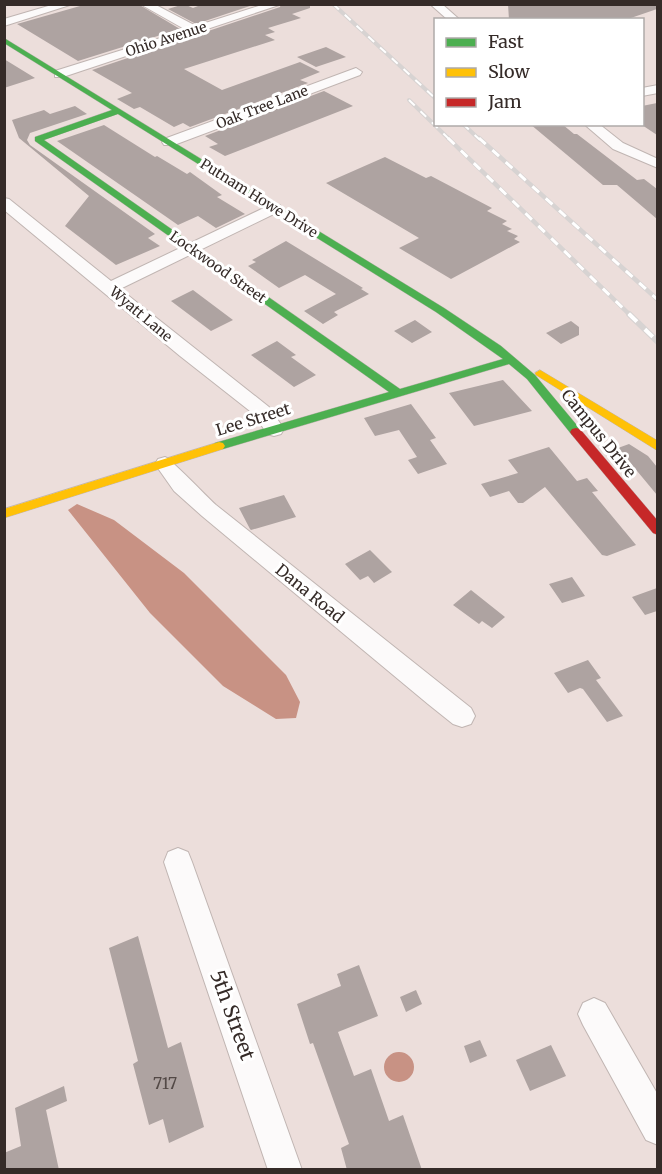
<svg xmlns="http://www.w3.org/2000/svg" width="662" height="1174" font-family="Merriweather,serif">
	<rect width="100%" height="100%" fill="#ecdedb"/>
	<!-- water -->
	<path fill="#c89284" d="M77,504L114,520L184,573L286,675L300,702L296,718L276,719L223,686L150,613L68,510Z
		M384 1067a15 15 0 1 1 30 0a15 15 0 1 1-30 0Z"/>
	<!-- building -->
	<path fill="#aea3a1" d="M87,4H138L180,29L78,61L17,24Z
		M184,4L193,8L203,4H256L196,24L168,9Z
		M281,4H310V8L292,14L301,18L268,28L275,32L265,35L275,40L184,69L222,90L300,62L320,72L300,80L308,83L190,127L183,123L174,127L140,107L134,109L117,99L132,93L92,70L280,7Z
		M508,4H657V9L625,20H509Z
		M326,47L346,57L316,67L297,57Z
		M4,59L35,78L4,88Z
		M324,91L353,106L225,156L209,147L218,144L205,136Z
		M657,103V135L642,125V106Z
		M75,106L87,114L30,133L27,140L30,145L155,234L148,238L160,246L116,265L65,226L89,196L19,138L12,120L44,110L50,114Z
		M530,124H562L574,134H577L637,180L644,179L657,189V219L617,185H603Z
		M104,125L155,157L157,156L187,174L190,172L222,195L217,197L245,214L216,228L198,216L178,225L57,141Z
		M385,157L426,178L431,176L492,208L487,211L507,221L502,224L512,229L507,231L518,236L514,239L520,242L451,279L399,248L419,238L326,183Z
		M286,241L363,288L361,289L369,294L334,312L338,315L323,324L304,311L336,294L305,275L279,288L248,266L256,262L252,260Z
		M193,290L233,320L211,331L171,301Z
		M415,320L432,332L412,343L394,331Z
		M571,321L579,327V335L561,344L546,333Z
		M277,341L296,355L291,357L316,375L294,387L251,355Z
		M503,380L532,411L474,426L449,393Z
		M411,404L436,438L430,440L447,464L418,474L408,460L417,457L399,430L375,436L364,418Z
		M629,444L648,456L657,467V495L618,448Z
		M549,447L577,481L587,478L598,491L592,492L636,545L607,556L602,555L545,487L523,503H518L509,491L490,497L481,484L518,473L508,460Z
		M284,495L296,517L251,530L250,529L239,508Z
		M370,550L392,572L374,583L368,576L360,580L345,564Z
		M572,577L585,596L562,603L549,584Z
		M657,588V611L645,615L632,597Z
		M471,590L505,617L492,628L482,621L479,624L453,605Z
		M588,660L601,678L596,680L623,716L607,722L583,689L580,688L568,693L554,673Z
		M138,936L168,1048L181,1042L204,1127L169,1143L163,1119L149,1125L133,1064L138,1061L109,948Z
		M359,965L378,1016L338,1032L354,1076L371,1069L389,1121L403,1115L422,1170H347L341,1148L349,1144L313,1043L310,1044L297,1004L341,986L337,974Z
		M416,990L422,1004L406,1012L400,997Z
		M480,1040L487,1056L470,1063L464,1046Z
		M551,1045L566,1076L530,1091L516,1060Z
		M64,1086L67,1101L46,1110L59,1170H4V1153L21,1146L15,1108Z"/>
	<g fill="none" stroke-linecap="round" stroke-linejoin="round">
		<defs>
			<path id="street" d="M55,4H73L4,26V19Z
				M140,4H154L196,26L265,4L279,5L63,77H55V71L186,30Z
				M430,4H442L460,20H448Z
				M356,68L362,72L360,75L174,145H164L162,142L164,139Z
				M658,85V93L642,96V88Z
				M584,124H599L623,143L658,159V168L613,149Z
				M4,198L9,199L111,281L270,205H280L282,208L280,211L120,289L269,407L284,429L281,434L274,436L267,434L255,415L180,356L4,210Z
				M165,457C171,459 207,497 216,505L471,708L475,716L471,724L462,727L453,724L428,704L202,516L174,491L155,464L158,459Z
				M178,848L188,852L192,862L302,1170H268L164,862L168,852Z
				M594,998L605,1003L658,1095V1145L646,1140L583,1025L578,1014L583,1003Z"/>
			<path id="fast" d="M4,38L444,308L501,346L535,375L580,429L582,432L580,435H572L527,379L509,364L223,449H215L213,446L215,443L389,392L35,141V137L112,110L4,43ZM118,114L436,312L503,359L400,389L44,140Z"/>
			<path id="slow" d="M540,370L658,441V451L536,375L535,373Z
				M219,442L223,443L225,446L223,449L4,518V509Z"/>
			<path id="jam" d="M576,428L580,429L658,521V535L653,533L572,435L570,432L572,429Z"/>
		</defs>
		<!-- street casing -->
		<use href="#street" stroke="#c0b5b2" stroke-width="2"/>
		<!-- fast casing -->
		<use href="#fast" stroke="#c0b5b2" stroke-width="1"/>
		<!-- slow casing -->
		<use href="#slow" stroke="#c0b5b2" stroke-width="1"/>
		<!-- jam casing -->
		<use href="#jam" stroke="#c0b5b2" stroke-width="1"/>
		<!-- street -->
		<use href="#street" fill="#fcfafa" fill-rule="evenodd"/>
		<!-- fast -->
		<use href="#fast" fill="#4caf50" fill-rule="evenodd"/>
		<!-- slow -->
		<use href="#slow" fill="#ffc107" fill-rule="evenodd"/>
		<!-- jam -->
		<use href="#jam" fill="#c62828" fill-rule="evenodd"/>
		<defs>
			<path id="rail-far2" d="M333,4L436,99
				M409,100L450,140
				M463,124L480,140"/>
			<path id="rail-far1" d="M448,138L630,315
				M479,138L658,300"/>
			<path id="rail" d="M629,314L658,342"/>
		</defs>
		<!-- rail-far2 casing -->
		<use href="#rail-far2" stroke="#d7d3d2" stroke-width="4"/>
		<!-- rail-far1 casing -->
		<use href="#rail-far1" stroke="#d7d3d2" stroke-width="4.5"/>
		<!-- rail casing -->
		<use href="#rail" stroke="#d7d3d2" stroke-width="6"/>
		<!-- rail-far2 -->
		<use href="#rail-far2" stroke="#fff" stroke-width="2" stroke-dasharray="8" stroke-linecap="butt"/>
		<!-- rail-far1 -->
		<use href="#rail-far1" stroke="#fff" stroke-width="3" stroke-dasharray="9" stroke-linecap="butt"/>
		<!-- rail -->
		<use href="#rail" stroke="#fff" stroke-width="4" stroke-dasharray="11" stroke-linecap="butt"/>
	</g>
	<g text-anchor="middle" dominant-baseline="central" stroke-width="6" stroke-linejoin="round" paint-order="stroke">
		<!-- far-street labels -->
		<g font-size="14" fill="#352b28" stroke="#fff">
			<text transform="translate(166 39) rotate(-18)">Ohio Avenue</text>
			<text transform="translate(262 107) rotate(-21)">Oak Tree Lane</text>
			<text transform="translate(259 198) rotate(32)">Putnam Howe Drive</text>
			<text transform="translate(218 267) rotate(35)">Lockwood Street</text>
			<text transform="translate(141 314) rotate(40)">Wyatt Lane</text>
		</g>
		<!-- street labels -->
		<g font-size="16" fill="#352b28" stroke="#fff">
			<text transform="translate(253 419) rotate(-17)">Lee Street</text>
			<text transform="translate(599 433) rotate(51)">Campus Drive</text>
			<text transform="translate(310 593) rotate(39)">Dana Road</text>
		</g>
		<!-- near-number labels -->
		<g font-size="16" fill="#534946">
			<text x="165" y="1083">717</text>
		</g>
		<!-- near-street labels -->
		<g font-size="20" fill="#352b28" stroke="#fff">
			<text transform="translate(233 1015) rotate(70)">5th Street</text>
		</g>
	</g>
	<!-- border -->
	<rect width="662" height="1174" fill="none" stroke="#352b28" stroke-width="12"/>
	<!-- legend -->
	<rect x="434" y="18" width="210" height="108" fill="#ffffff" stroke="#aeaaa9" stroke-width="1.5"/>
	<rect x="446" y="38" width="30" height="9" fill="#4caf50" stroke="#aeaaa9" stroke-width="1.5"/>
	<text x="488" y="48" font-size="18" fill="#352b28">Fast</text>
	<rect x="446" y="68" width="30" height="9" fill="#ffc107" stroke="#aeaaa9" stroke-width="1.5"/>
	<text x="488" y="78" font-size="18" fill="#352b28">Slow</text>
	<rect x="446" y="98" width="30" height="9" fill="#c62828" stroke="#aeaaa9" stroke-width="1.5"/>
	<text x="488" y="108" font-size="18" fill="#352b28">Jam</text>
</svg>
